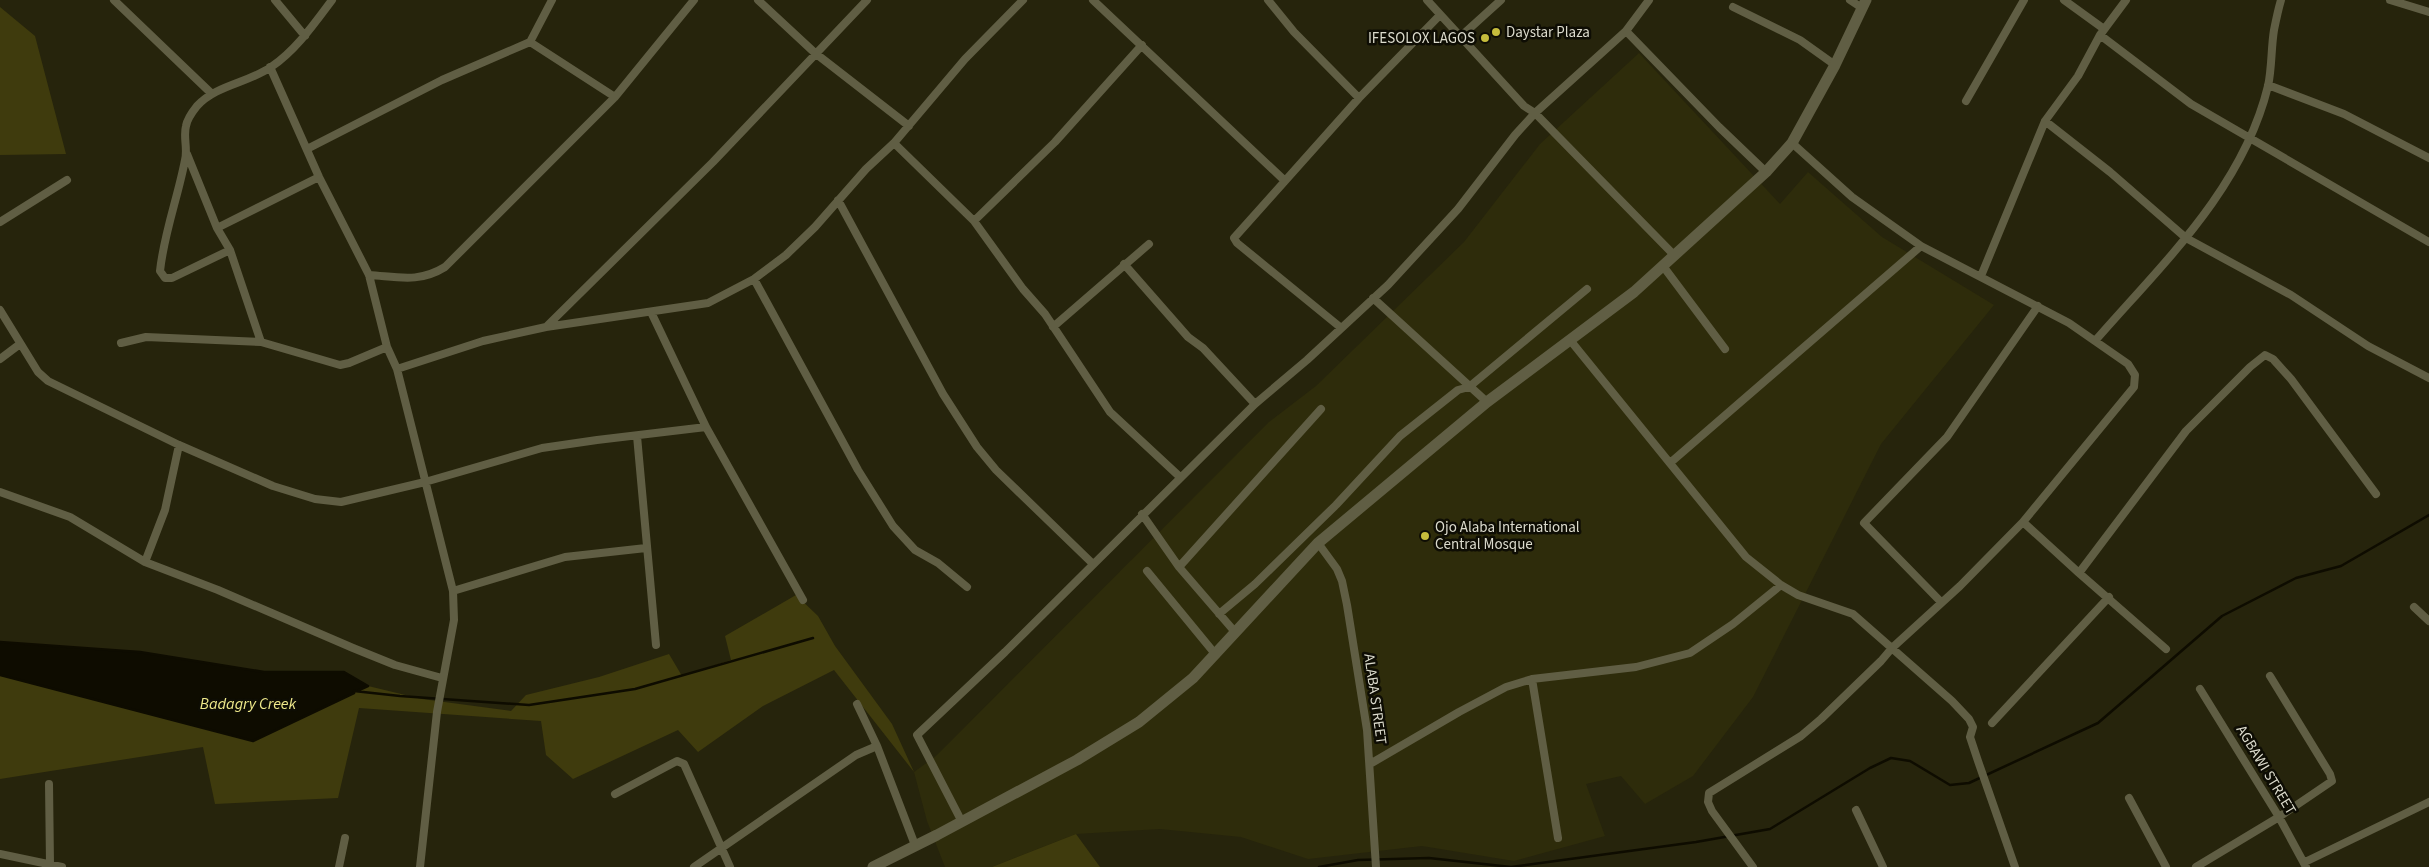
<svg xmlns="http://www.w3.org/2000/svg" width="2429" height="867" font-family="'Source Sans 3',sans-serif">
	<rect width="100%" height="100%" fill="#26240c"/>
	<!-- built -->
	<path fill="#2e2c0b" d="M1639,53L1780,204L1808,172L1882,237L1994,305L1881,444L1753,697L1693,776L1645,804L1621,776L1586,784L1605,836L1514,861L1422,846L1308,859L1241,837L1160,829L1076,834L992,867H945L927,821L914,772L936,756L1269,422L1316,386L1464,242L1540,144Z"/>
	<!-- green -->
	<path fill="#3f3b0d" d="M0,7L35,36L66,154L0,155Z
		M796,595L818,616L835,646L892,724L914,772L834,670L763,706L698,752L678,730L573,779L546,755L541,721L359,708L338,798L215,804L203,747L0,779V675L253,741L368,686L422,699L511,711L526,695L599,677L669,654L682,676L731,660L725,636Z
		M1076,834L1100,867H992Z"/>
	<!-- water -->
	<path fill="#0e0c00" d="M0,642L140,652L264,672H344L368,686L253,741L0,675Z"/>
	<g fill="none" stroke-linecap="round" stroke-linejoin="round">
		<!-- stream -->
		<path stroke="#0e0c00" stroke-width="2.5" d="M0,642L140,652L264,672H344L368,686L359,690
			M0,675L253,741L354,693
			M354,691L400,696L529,705L635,689L813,638
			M1319,867L1358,860L1429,858L1511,867L1696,842L1770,829L1870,768L1891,758L1910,761L1950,785L1969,783L2098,723L2222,616L2296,578L2341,566L2429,515"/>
		<!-- street -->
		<path stroke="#605e44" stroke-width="8" d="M114,0L212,94
			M275,0L305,36
			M758,0L815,53L909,126
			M1093,0L1284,180
			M1268,0L1294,32L1359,98
			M1427,0L1524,106L1535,113L1675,256
			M1850,0L1862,8
			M2064,0L2104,29
			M2390,0L2429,12
			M1733,7L1800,40L1835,65
			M1626,31L1719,127L1766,172
			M2100,35L2191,104L2429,242
			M1459,38L1501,0
			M530,42L615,97
			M270,67L319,177L369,275L387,347L397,369L453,591L454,620L437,712L420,867
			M2268,85L2344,114L2429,158
			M1966,101L2024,0
			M2045,121L2110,172L2186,238L2291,295L2368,346L2429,378
			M894,143L974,221L1023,289L1045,314L1110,412L1180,477
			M307,149L442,80L530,42L552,0
			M187,154L217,228L230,250L261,342
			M838,200L943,394L977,447L996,470L1092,563
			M974,221L1055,142L1142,45
			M0,222L67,180
			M217,228L319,177
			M230,250L172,278H165L160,271C164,233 178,197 185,160C188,149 183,137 186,126C187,120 193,111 197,106C216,85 248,83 271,67C296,50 314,24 332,0
			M1124,264L1188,337L1203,348L1255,404
			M1663,266L1725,349
			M369,275C399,277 419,283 445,267L615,97L694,0
			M1981,276L2045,121L2078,76L2100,35L2126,0
			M754,279L858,470L893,526L915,550L938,563L967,587
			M1373,298L1487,402
			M0,310L38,372L48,381L179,445L273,486L315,499L341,502L425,482L542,448L597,440L706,427
			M651,312L706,427L803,600
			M546,327L713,162L867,0
			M1053,327L1149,244
			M1340,327L1237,243L1234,238L1359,98L1440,15
			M1570,340L1746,557L1781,585L1798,595L1853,614L1952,701L1969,719L1973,727L1970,737L1978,761L2015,867
			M2095,341C2162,264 2243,189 2268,86C2272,68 2271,48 2274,30C2276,20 2278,10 2281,0
			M121,343L146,337L261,342L340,365L349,363L387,347
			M0,359L20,344
			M397,369L483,341L546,327L708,303L754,279L786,255L815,227L866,169L894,143L965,59L1023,0
			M637,436L656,645
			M1670,463L1921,246
			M0,492L70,517L145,562L218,590L353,648L395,665L442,678
			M1142,514L1179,567L1235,632
			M2023,522L2079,573L2166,649
			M1318,543L1337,569L1342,581L1347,605L1367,730L1376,867
			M145,562L165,510L179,445
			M1179,567L1321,409
			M1147,571L1216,655
			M2079,573L2186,431L2250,367L2265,355L2273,359L2291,379L2376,494
			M453,591L565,557L646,548
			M1941,602L1864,523L1947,437L2038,306
			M2414,607L2429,621
			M1219,614L1255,584L1336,505L1400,436L1458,390L1469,387L1587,289
			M1532,679L1558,838
			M2200,689L2279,817L2306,867
			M857,704L877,746L915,845
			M1992,723L2109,597
			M1370,764L1459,712L1506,687L1532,679L1636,667L1690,653L1733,624L1781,585
			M49,784L50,864
			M615,794L677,761L684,764L730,867
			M2129,798L2166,867
			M1856,810L1883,867
			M962,822L917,735L1005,652L1255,404L1307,360L1388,285L1458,209L1515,135L1535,113L1626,31L1649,0
			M0,854L62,867
			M2305,862L2429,802
			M339,867L345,838
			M694,867L856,755L877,746
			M1753,867L1712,811L1708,802L1709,793L1801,736L1821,719L1881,661L1892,648L1960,586L2023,522L2134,387L2135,375L2128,364L2069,323L1921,246L1852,197L1792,143
			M2196,867L2279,817L2332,781L2330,774L2270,676"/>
		<!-- secondary -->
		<path stroke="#605e44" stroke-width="11" d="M873,867L937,835L1077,760L1139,722L1193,678L1318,543L1487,402L1634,292L1766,172L1792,143L1835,65L1866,0"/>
	</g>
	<!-- markers -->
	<g fill="#c6bc3c" stroke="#0e0d04" stroke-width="2">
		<circle cx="1496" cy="32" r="5"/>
		<circle cx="1485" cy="38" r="5"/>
		<circle cx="1425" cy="536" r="5"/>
	</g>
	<g text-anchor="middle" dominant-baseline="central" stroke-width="5" stroke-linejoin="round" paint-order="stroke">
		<!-- poi labels -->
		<g font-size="15" fill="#dcdbcd" stroke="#0e0d04" text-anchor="start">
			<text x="1506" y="32">Daystar Plaza</text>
			<text x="1475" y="38" text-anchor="end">IFESOLOX LAGOS</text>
			<text x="1435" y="527">Ojo Alaba International<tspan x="1435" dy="17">Central Mosque</tspan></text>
		</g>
		<!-- street labels -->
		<g font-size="15" fill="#dcdbcd" stroke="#0e0d04">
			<text transform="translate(1375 699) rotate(82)">ALABA STREET</text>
			<text transform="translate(2266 770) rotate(59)">AGBAWI STREET</text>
		</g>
		<!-- water labels -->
		<g font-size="16" font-style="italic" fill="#efe98b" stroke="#0e0d04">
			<text x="248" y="704">Badagry Creek</text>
		</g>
	</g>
</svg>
